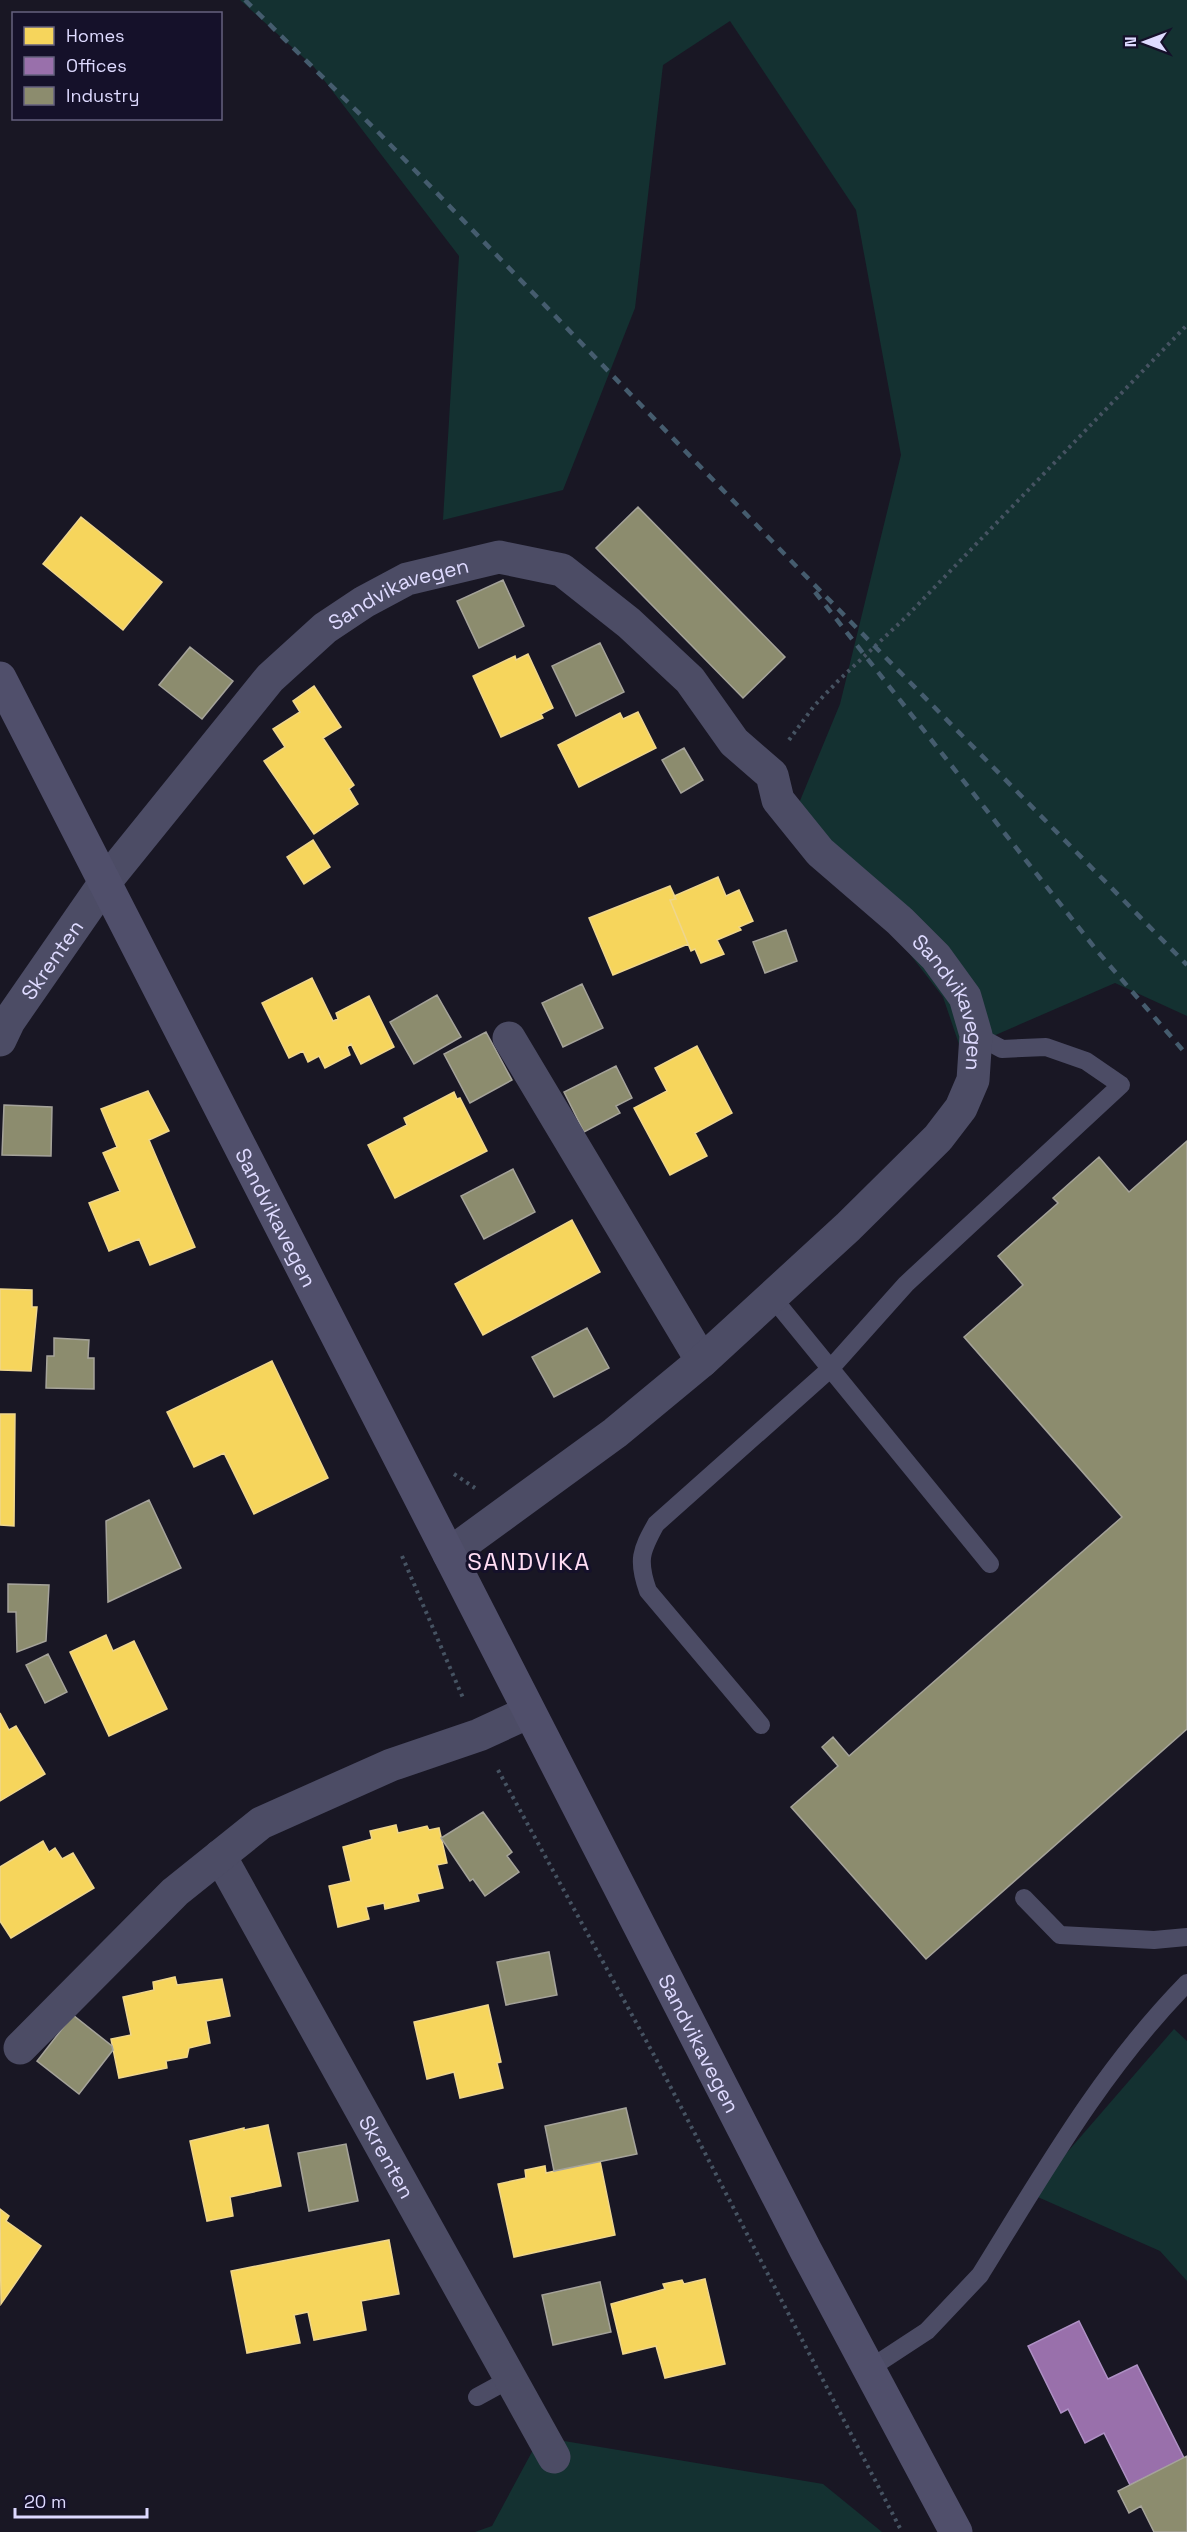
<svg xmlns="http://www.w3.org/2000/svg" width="1187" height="2532" font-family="'Space Grotesk',sans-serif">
	<rect width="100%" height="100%" fill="#191724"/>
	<!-- green -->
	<path fill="#143131" d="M240,0H1187V1016L1115,983L961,1050L943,997L797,808L840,704L901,455L856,210L730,21L663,65L635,308L563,490L443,520L459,256L314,67Z
		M1174,2029L1187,2041V2281L1160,2251L1031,2194Z
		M540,2437L823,2484L882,2532H475L492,2526Z"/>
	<!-- homes -->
	<path fill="#f6d55c" stroke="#efd68d" stroke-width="1.5" d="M81,517L162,582L123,630L43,564Z
		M528,654L553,708L541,714L543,718L501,737L473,676L515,656L516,660Z
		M314,686L341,727L323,738L354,785L349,789L358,804L314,834L264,761L285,747L273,729L300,712L293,701Z
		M638,712L656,748L579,787L558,745L620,713L623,719Z
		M313,840L330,867L304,884L287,857Z
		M718,877L726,896L739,890L753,921L739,927L741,930L717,940L724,954L701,963L695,949L691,951L670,900L676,899L674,896Z
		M670,886L676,899L670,900L688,944L613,975L589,918Z
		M312,978L333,1021L338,1019L336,1013L369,996L394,1047L361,1064L351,1044L347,1047L350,1055L325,1068L319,1056L308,1062L303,1051L289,1058L262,1003Z
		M697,1046L732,1113L695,1133L707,1156L670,1175L634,1108L667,1091L655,1068Z
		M148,1091L169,1131L149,1140L195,1247L150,1265L139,1239L109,1251L89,1203L120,1191L103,1153L117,1147L101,1109Z
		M454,1092L457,1099L460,1098L487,1151L395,1198L368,1145L407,1125L404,1118Z
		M572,1220L600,1272L483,1335L455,1284Z
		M0,1289L32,1290V1307H37L31,1371L0,1370Z
		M272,1361L328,1478L254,1514L224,1453L194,1467L167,1412Z
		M0,1414H15L14,1526L0,1525Z
		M106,1635L113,1651L134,1641L167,1709L109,1736L70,1652Z
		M0,1713L9,1730L16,1726L45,1774L0,1801Z
		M396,1825L398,1833L427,1826L429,1830L439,1828L447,1863L437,1865L443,1888L417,1894L419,1901L385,1909L384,1903L366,1907L369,1919L338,1927L329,1886L351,1881L343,1847L372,1839L370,1831Z
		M43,1841L49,1852L55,1848L62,1859L73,1853L94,1888L11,1938L0,1921V1867Z
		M175,1977L177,1985L222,1979L230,2016L206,2021L210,2043L189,2048L187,2057L166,2061L167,2068L119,2078L111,2039L131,2035L123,1997L154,1990L153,1982Z
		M488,2005L501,2062L497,2063L503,2088L460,2098L454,2072L427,2079L414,2022Z
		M268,2125L281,2186L230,2197L233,2216L207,2221L190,2141L244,2128V2130Z
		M600,2161L615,2235L514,2257L498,2184L526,2178L525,2170L545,2166L546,2173Z
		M0,2209L9,2216L6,2221L41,2246L1,2304Z
		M389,2240L399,2294L361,2301L366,2330L314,2340L308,2312L294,2315L300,2343L247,2353L231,2271Z
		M705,2279L725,2364L665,2378L656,2346L623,2354L611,2304L665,2289L663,2284L682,2280L684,2284Z"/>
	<!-- offices -->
	<path fill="#9970ab" stroke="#ae90c4" stroke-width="1.5" d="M1079,2321L1108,2379L1137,2365L1184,2458L1130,2485L1104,2433L1085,2443L1068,2409L1061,2413L1028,2346Z"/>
	<!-- industry -->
	<path fill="#8c8c6e" stroke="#a5a39a" stroke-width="1.5" d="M638,507L785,657L743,698L596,548Z
		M503,580L524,626L479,648L457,601Z
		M600,643L624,692L576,716L552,666Z
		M190,647L233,681L202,719L159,685Z
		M684,748L703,780L681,793L662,760Z
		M786,930L797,961L765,973L753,942Z
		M582,984L603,1028L563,1047L542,1003Z
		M437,995L461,1037L414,1064L390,1022Z
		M486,1032L512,1080L470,1103L444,1054Z
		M616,1066L632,1098L616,1106L620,1113L584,1132L564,1092Z
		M4,1105L52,1107L51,1156L2,1155Z
		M1187,1141V1729L926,1959L791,1807L838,1766L822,1747L833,1737L849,1756L1122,1517L964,1337L1023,1285L998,1256L1058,1203L1053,1198L1099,1157L1129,1192Z
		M513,1169L535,1212L484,1239L461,1196Z
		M587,1328L609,1368L554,1397L532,1357Z
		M54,1338L89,1340L88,1358H94V1389L46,1388L47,1356H54Z
		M149,1500L181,1568L108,1602L106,1521Z
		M8,1584L49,1585L46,1641L17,1652L16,1612H8Z
		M48,1654L67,1692L45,1703L26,1665Z
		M483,1812L512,1852L507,1856L519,1872L485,1896L473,1879L470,1881L441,1838Z
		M549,1952L557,1995L506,2005L497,1962Z
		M73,2015L112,2046L113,2050L79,2094L37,2061Z
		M626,2108L637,2154L554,2171L545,2126Z
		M346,2144L358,2201L309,2211L298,2153Z
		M600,2282L611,2332L553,2345L542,2295Z
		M1187,2456V2532H1154L1141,2506L1129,2513L1118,2491Z"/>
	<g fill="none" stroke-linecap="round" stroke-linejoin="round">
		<!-- path -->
		<path stroke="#465362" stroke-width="4" stroke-dasharray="3 4.5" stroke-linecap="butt" d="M789,740L814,706L838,681L906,617L1187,325
			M454,1474L475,1488
			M402,1556L463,1698
			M498,1770L655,2057L902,2532"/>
		<!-- service -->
		<path stroke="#4c4c65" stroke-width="18" d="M772,1297L990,1564
			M761,1725L648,1591C637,1560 641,1551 656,1524L830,1369L906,1284L1121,1085L1086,1061L1046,1047L1002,1049L976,1035
			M1024,1898L1060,1935L1154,1940L1187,1937
			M869,2369L927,2331L980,2275C1044,2172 1101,2071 1187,1983
			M477,2397L510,2379"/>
		<!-- minor -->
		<g stroke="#4c4c65" stroke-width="33">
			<path d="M509,1038L702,1361"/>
			<path id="s1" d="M0,1040L9,1021L106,881L270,678L325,628L364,602L407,579L499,557L562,570L629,623L690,680L734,742L772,775L778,800L820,852L900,921L936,957L965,997L976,1035L973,1080L961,1108L938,1138L848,1227L702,1361L615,1433L449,1554"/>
			<path id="s2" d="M220,1856L554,2457"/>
			<path d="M20,2048L175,1892L261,1823L391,1765L479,1735L529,1712"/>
		</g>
		<!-- secondary -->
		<path stroke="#504f6b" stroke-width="33" id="s3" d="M0,678L806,2251L956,2532"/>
		<!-- rail -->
		<path stroke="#455c6e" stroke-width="4.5" stroke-dasharray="9 8" stroke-linecap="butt" d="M245,0L379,133L795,565L1187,965
			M815,592L1098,952L1187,1055"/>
	</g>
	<g text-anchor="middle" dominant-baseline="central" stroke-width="6" stroke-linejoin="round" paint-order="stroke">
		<!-- street labels -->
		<g font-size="21" fill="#dedaff" stroke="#15112a">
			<text stroke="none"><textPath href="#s1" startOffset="609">Sandvikavegen</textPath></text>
			<text stroke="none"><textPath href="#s1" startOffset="96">Skrenten</textPath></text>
			<text stroke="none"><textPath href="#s1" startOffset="1374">Sandvikavegen</textPath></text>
			<text stroke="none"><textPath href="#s3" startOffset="606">Sandvikavegen</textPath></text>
			<text stroke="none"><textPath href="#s3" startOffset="1534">Sandvikavegen</textPath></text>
			<text stroke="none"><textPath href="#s2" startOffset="344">Skrenten</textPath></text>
		</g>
		<!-- quarter labels -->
		<g font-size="24" letter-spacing="1.5" fill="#ffdcf3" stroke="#15112a">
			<text x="529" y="1561">SANDVIKA</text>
		</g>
	</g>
	<!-- legend -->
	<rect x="12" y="12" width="210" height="108" fill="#15112a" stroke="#65617f" stroke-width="1.5"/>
	<rect x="24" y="27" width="30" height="18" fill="#f6d55c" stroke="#65617f" stroke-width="1.5"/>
	<text x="66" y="42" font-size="18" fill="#dedaff">Homes</text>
	<rect x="24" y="57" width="30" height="18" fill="#9970ab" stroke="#65617f" stroke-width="1.5"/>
	<text x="66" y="72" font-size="18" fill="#dedaff">Offices</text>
	<rect x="24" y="87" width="30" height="18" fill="#8c8c6e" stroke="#65617f" stroke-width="1.5"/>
	<text x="66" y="102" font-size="18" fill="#dedaff">Industry</text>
	<!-- north arrow -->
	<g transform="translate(1145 42) rotate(270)" stroke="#15112a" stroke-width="4.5" paint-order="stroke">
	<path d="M0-4.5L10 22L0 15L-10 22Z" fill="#dedaff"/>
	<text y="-9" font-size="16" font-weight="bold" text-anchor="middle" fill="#dedaff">N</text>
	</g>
	<!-- scale -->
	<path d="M15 2508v9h132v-9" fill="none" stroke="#dedaff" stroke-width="3"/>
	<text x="24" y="2508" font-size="18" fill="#dedaff" stroke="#15112a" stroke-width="4.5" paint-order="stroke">20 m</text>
</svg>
